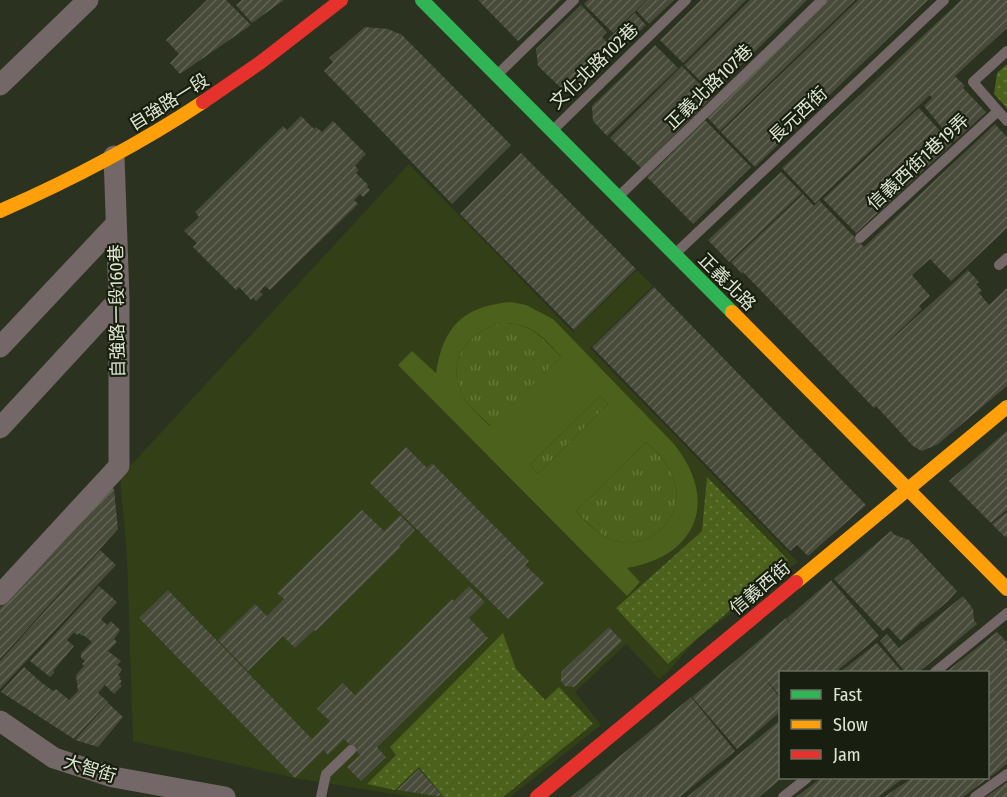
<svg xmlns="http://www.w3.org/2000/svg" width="1007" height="797" font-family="'Fira Sans Condensed','Noto Sans TC',sans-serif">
	<defs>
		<pattern id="grass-tufts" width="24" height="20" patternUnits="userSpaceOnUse" patternTransform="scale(1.5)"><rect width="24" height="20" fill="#4c611b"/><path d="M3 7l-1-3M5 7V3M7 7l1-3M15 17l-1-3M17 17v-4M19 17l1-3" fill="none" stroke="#65783b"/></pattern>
		<pattern id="park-dots" width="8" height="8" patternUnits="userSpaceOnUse" patternTransform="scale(1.5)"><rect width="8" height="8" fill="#4c611b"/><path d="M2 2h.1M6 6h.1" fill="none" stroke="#65783b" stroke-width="1.8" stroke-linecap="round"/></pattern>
		<pattern id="building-hatch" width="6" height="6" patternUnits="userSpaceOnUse" patternTransform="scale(1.5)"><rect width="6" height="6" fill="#484a3a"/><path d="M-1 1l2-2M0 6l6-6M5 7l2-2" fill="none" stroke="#626455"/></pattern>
	</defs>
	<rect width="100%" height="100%" fill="#2b321f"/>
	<!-- built -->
	<path fill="#323f17" d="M409,164L573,332L637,270L653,286L590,348L798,562L697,639L667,673L659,679L626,644L575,692L601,725L510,797H411L295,778L133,741L127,557L120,477Z"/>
	<!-- grass -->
	<path fill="url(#grass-tufts)" d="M501,323C531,323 541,336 561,357L491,426C481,416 468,407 462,394C446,360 468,332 501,323Z
		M600,396L608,404L538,474L530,465Z
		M646,442C660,455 673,468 676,488C681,522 645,553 613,540C598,535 587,522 576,511Z"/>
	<!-- park -->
	<path fill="url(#park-dots)" d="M1007,64V108L994,94L997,73Z
		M707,477L788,560L668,664L616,608L702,531Z
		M503,633L516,669L545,700L559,687L593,724L503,797H444L419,767L395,790L367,784L396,755L390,747Z"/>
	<!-- pitch -->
	<path fill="#4c611b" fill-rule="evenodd" d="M511,302L526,305L553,319L674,444C719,500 698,556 627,568L640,582L627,596L398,365L412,351L436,373C443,327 463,306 511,302ZM501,323C531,323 542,335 561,357L490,426C481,417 468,407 462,394C446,360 468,332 501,323ZM600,396L608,404L538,474L530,465ZM646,442C660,454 673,469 676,488C681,522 645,553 613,540C598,535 586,522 576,511Z"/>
	<!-- building -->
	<path fill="url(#building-hatch)" d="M207,0H226L251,25L180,74L170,63L179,54L166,40Z
		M242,0H284L252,23L236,5Z
		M478,0H561L518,41Z
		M588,0H647L613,33L584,4Z
		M648,0H674L649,24L637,11Z
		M701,0H746L683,63L660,40Z
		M750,0H807L713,93L684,65Z
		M828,0H855L720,131L707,117Z
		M858,0H928L755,167L721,132Z
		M961,0H1007V28L955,76L965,86L963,88L986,112L954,142L924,106L932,98L930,95L815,203L782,168Z
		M581,5L607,32L602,37L617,52L578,90L562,89L538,66L536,49Z
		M635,13L646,25L619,51L608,39Z
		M365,27L388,29L402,35L511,145L452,204L324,71L333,62L329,58Z
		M655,45L678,68L607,136L593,121L592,106Z
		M682,66L712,97L641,168L610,138Z
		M919,108L952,144L856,233L823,199Z
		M301,116L314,129L316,127L322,132L333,121L366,154L355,166L359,170L356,173L368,185L367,187L370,190L363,197L360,194L354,200L358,204L270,290L265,286L260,292L263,294L256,301L253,298L251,300L239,287L236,290L193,247L197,243L184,231L199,217L195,212L283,126L287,130Z
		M705,120L751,167L693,224L647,177Z
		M995,124L1007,137V228L951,281L930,259L912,275L930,296L919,306L922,309L882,348L968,270L979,282L976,284L982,291L979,293L989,305L1007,288V386L938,444L922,451L913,446L876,406L874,408L743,272L742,274L731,262L803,194L814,206L819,200L864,247Z
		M521,153L636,269L574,330L460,214Z
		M781,172L802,193L729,262L708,240Z
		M654,287L866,505L808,556L797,545L790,551L592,347Z
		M1007,431V510L991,523L949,481Z
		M406,447L427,468L432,463L529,561L525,565L544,583L508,619L370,483Z
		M111,486L114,489L118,529L0,659V608Z
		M362,510L384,531L400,515L415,530L399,546L401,547L316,631L314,630L295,648L283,636L248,671L218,640L255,604L267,616L284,599L277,593Z
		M1007,512V536L1005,537L992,524Z
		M891,531L895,535L909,540L957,591L947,602L923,622L922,621L901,641L888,627L883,631L834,579Z
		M100,550L116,565L0,689V661Z
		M831,580L879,636L836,672H780V696L763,676L780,698V712L737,749L692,697L786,618L793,627L787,618Z
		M99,586L117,602L101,619L107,625L111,621L120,630L114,639L117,642L108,651L121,661L117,665L122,669L118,675L121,677L119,679L122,681L120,684L122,686L114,694L105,685L98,693L108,702L74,739L1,692L24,667L42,683L53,691L56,689L69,700L78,691L76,675L84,666L82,664L85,661L81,658V653L92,642L83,635L82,636L79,633L77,635L74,632L67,640L74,646L53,671L55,672L50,677L30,661Z
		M469,586L485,602L469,618L488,638L377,747L386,757L361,781L347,767L360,755L344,739L328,755L324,750L295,778L139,618L168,590L312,739L330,721L317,709L343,683L355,695L452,599L454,601Z
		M963,596L973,609L974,620L977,624L919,672H905L880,641L887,634L899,648Z
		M609,627L622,641L574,687L565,686L561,681V672Z
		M997,632L1007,642V764L963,797H884L912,778H988V672H946Z
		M877,643L902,672H840L854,661Z
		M691,697L735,751L680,797H571Z
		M108,703L123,717L98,747L75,740Z
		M779,721L780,723V779L776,783L759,797H687Z
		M419,769L443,797L397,790Z
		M821,778H904L878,797H796Z
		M1007,782V797H986Z"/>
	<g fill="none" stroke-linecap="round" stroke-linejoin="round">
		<!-- lane -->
		<path stroke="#746767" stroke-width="10" d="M1007,51L973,82L1007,121
			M497,75L574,0
			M552,131L686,0
			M618,197L822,0
			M860,238L998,111
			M676,253L944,0
			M999,265L1007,258
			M935,672L1007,613
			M321,797L326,774L351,750
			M783,797L807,778
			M975,797L1007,774"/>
		<!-- street -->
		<path stroke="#746767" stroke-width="21" d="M0,85L88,0
			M0,347L115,225
			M0,428L119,299
			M0,595L119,466V299L114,156
			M0,721L54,758L113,777L225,797"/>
		<!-- fast -->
		<path stroke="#30b455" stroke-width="14" d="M422,0L732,312"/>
		<!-- slow -->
		<path stroke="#ff9f0a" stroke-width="14" d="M0,211C71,180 138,145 203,102
			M732,312L1007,589
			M796,582L1007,407"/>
		<!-- jam -->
		<path stroke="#e5322d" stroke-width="14" d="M203,102L261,62L341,0
			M537,797L796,582"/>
	</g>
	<g text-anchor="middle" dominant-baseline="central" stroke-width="4.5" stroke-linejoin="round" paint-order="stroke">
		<!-- street labels -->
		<g font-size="18" fill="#dde5d1" stroke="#191f10">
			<text transform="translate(594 66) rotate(-44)">文化北路102巷</text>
			<text transform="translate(709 87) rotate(-44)">正義北路107巷</text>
			<text transform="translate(169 102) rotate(-32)">自強路一段</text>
			<text transform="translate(798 115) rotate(-43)">長元西街</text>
			<text transform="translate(918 162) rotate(-43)">信義西街1巷19弄</text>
			<text transform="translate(727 282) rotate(45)">正義北路</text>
			<text transform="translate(117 311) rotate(-91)">自強路一段160巷</text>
			<text transform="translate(760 588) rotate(-40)">信義西街</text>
			<text transform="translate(90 769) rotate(17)">大智街</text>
		</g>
	</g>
	<!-- legend -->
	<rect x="779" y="671" width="210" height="108" fill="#191f10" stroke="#676e5d" stroke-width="1.5"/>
	<rect x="791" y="690" width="30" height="9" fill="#30b455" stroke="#676e5d" stroke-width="1.5"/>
	<text x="833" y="701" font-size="18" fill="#dde5d1">Fast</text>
	<rect x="791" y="720" width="30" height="9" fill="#ff9f0a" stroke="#676e5d" stroke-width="1.5"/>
	<text x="833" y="731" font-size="18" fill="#dde5d1">Slow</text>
	<rect x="791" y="750" width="30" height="9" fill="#e5322d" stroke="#676e5d" stroke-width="1.5"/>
	<text x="833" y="761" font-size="18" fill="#dde5d1">Jam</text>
</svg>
